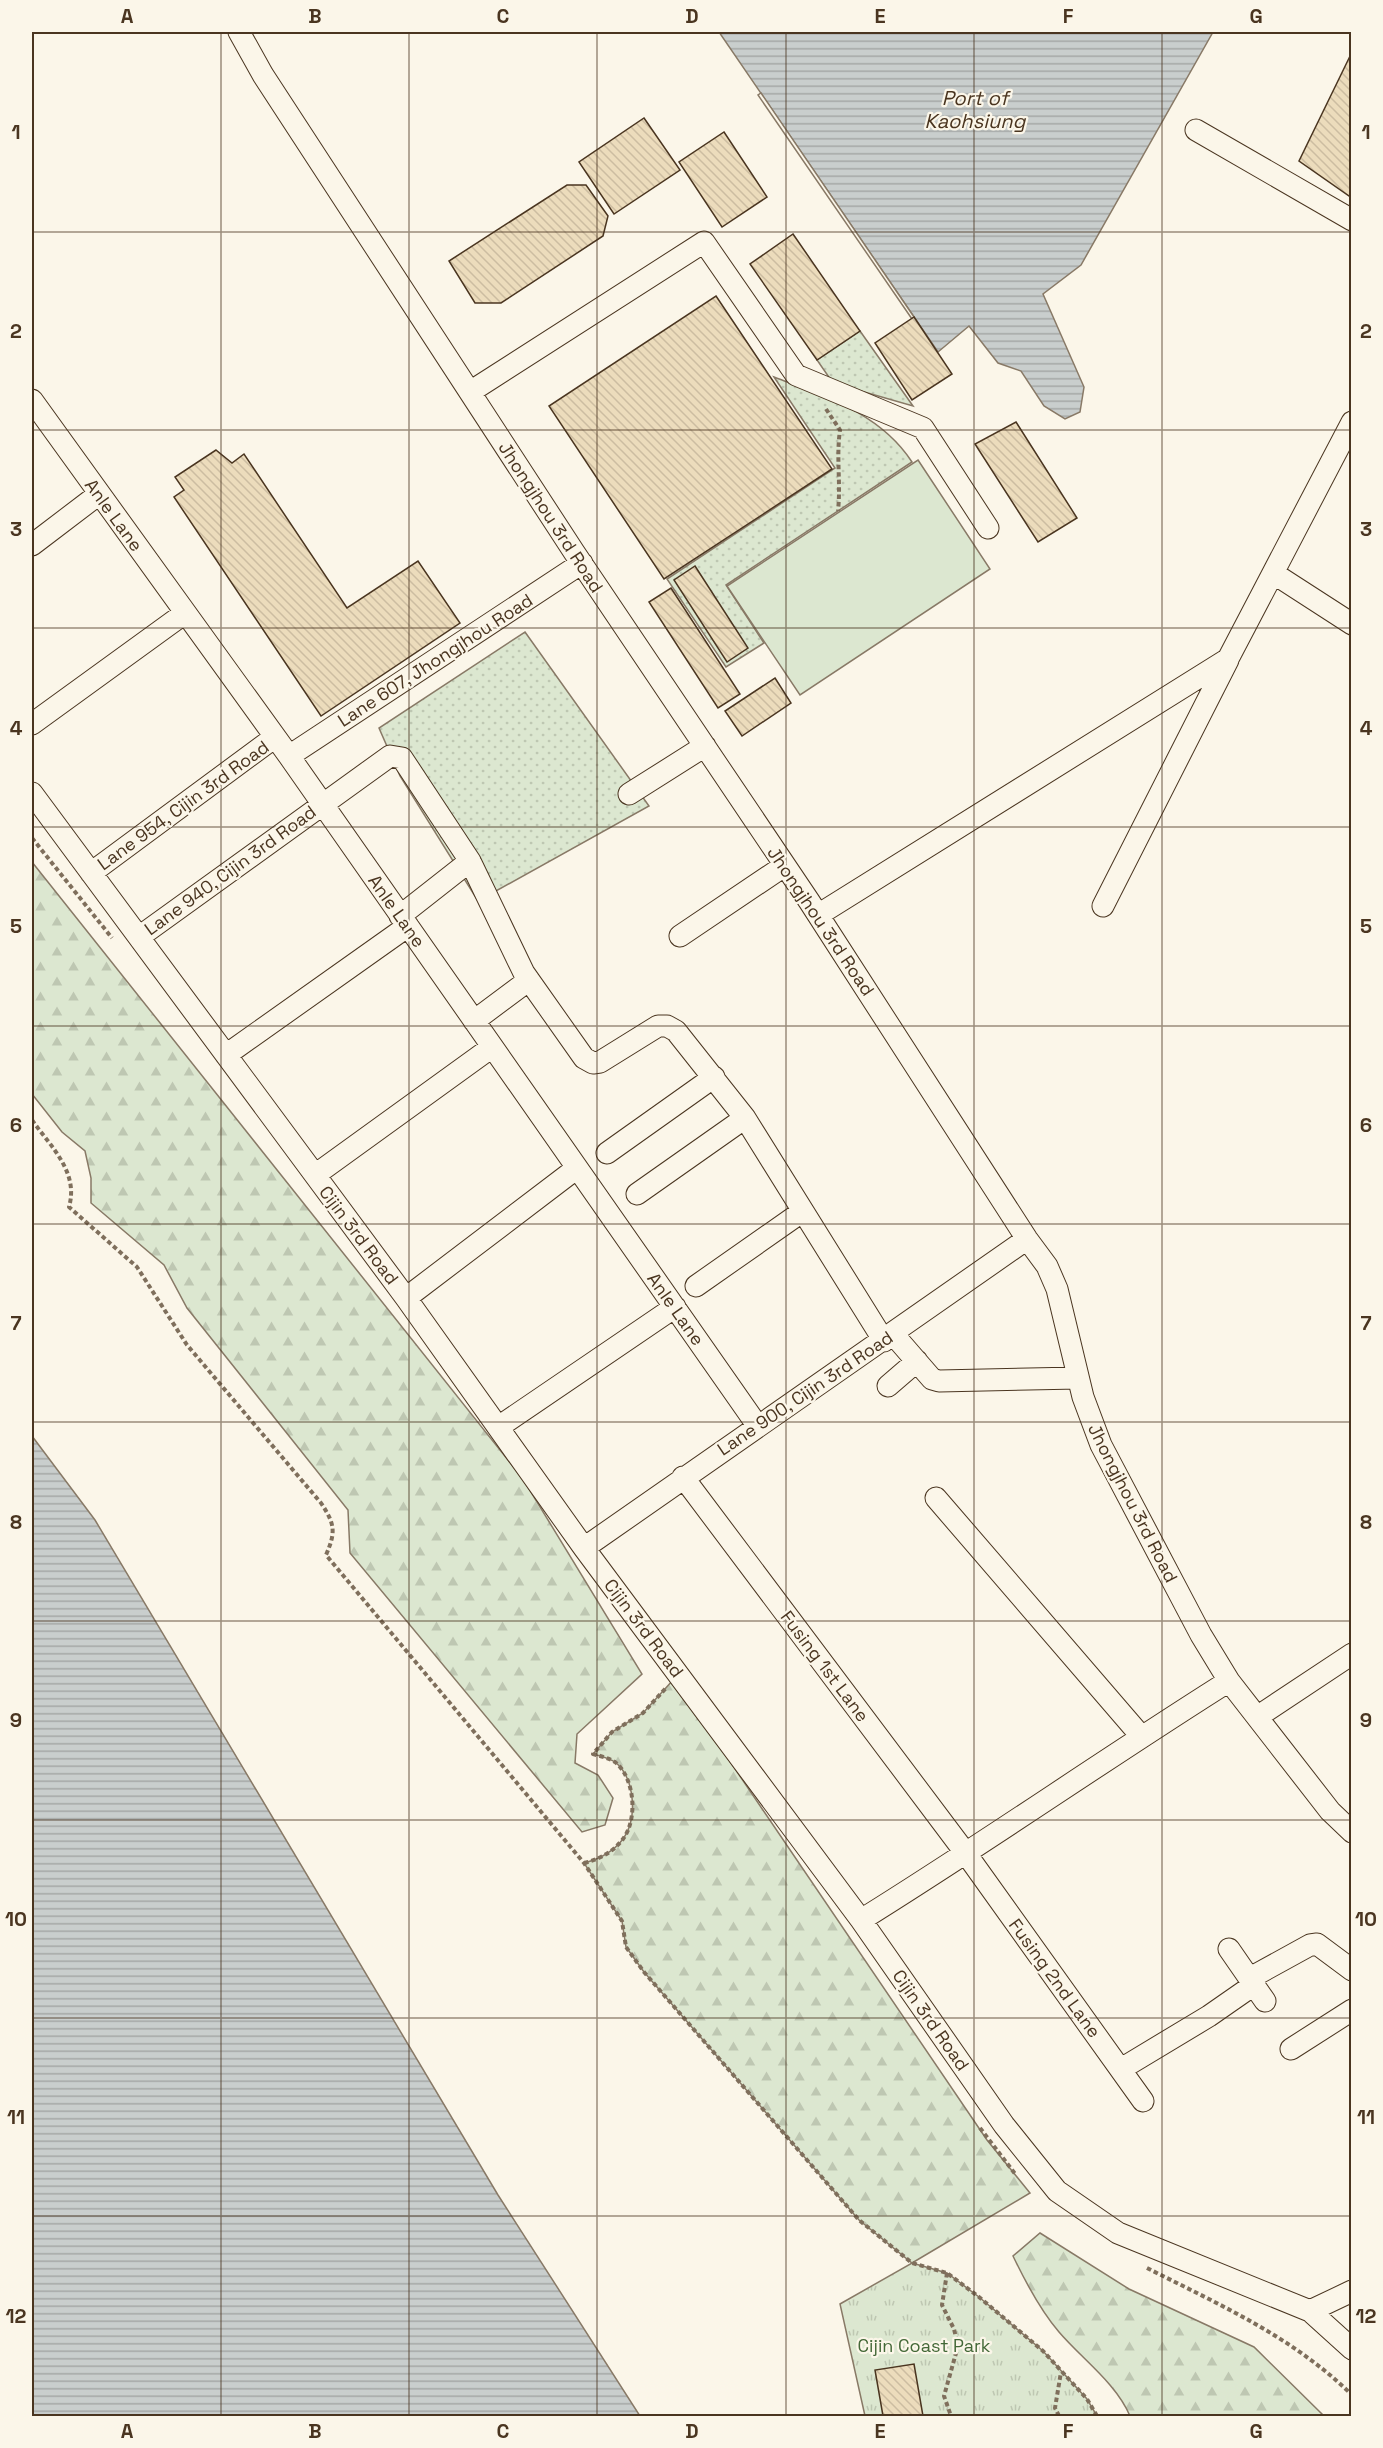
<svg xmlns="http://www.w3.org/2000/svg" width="1383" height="2448" font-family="'Space Grotesk',sans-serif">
	<defs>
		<pattern id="grass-dots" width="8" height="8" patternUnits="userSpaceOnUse" patternTransform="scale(1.5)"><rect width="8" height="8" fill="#dce7d0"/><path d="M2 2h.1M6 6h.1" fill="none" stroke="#bec7b2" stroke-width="1.8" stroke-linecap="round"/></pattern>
		<pattern id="forest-firs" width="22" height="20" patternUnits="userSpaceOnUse" patternTransform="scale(1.5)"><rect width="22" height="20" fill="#dce7d0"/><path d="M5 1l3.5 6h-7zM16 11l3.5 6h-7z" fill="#bec7b2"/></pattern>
		<pattern id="park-tufts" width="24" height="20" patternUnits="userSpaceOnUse" patternTransform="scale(1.5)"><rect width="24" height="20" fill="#dce7d0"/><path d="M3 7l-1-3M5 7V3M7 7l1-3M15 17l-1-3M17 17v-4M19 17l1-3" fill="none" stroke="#bec7b2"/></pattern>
		<pattern id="water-rules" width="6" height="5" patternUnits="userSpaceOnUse" patternTransform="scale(1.5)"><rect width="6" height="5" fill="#c9cecd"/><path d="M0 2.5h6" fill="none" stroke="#a5a8a6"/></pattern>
		<pattern id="building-back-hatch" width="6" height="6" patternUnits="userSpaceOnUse" patternTransform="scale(1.5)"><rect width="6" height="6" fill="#ecdcbc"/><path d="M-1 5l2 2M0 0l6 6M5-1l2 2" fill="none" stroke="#ccbda1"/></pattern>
	</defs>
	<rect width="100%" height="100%" fill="#fbf6e9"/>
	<!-- grass -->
	<path fill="url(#grass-dots)" stroke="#887966" stroke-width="1.5" d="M860,331L913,406L833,383L817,360Z
		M774,377C826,397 880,413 912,462L726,585L764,643L726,667L667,579L835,468Z
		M525,632L649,806L478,901L400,776L379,728Z"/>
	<!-- forest -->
	<path fill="url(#forest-firs)" stroke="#887966" stroke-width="1.5" d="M32,862L523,1479L642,1674L577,1734L575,1763L598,1775L613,1798L605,1825L582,1832L350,1553L348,1510L187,1308L164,1265L91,1203V1178L85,1151L62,1132L32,1094Z
		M674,1679L987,2140L1030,2193L912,2263L859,2220L644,1972L626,1947L622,1921L584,1863C600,1859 613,1852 623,1839C638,1819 635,1778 615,1762C609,1758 600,1756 593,1754L612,1732L643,1713Z
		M1040,2233L1129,2289L1254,2347L1324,2416H1130C1116,2383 1082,2359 1059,2332C1040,2310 1025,2281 1013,2256Z"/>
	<!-- park -->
	<path fill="url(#park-tufts)" stroke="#887966" stroke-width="1.5" d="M912,2263L947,2273L979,2297L1043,2351L1087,2399L1097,2416H865L840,2304Z"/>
	<!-- garden -->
	<path fill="#dce7d0" stroke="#887966" stroke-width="1.5" d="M918,460L990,569L800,695L727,586Z"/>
	<!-- water -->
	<path fill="url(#water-rules)" stroke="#887966" stroke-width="1.5" d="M719,32H1213L1081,265L1043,294L1084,387L1080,412L1065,419L1044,406L1021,371L998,363L969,326L938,352Z
		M32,1436L95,1520L498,2195L640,2416H32Z"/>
	<!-- pier -->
	<path fill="#fbf6e9" stroke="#887966" stroke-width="1.5" d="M761,93L914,317L912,319L758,95Z"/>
	<!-- building -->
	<path fill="url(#building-back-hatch)" stroke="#4a3520" stroke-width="1.5" d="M1352,52V198L1299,161Z
		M644,118L680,170L614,214L579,162Z
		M724,132L767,197L722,227L679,162Z
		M567,185H586L608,216L603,236L501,303H475L449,261Z
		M793,234L860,331L817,360L750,264Z
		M716,296L832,469L664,579L549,406Z
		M914,317L952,374L912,400L875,343Z
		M1016,422L1077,518L1038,542L975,444Z
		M216,450L232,463L244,454L347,608L418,561L460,623L321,716L174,497L184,490L175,477Z
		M695,566L748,648L727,662L674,580Z
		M671,588L740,694L718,708L649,602Z
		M775,678L791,703L742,736L725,711Z
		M914,2364L923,2416H883L875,2370Z"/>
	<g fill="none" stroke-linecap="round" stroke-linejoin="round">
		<defs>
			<path id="minor" d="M239,32L263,75L574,552L809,901L1027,1239L1047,1266L1057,1289L1083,1397L1101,1445L1201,1635L1229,1681L1330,1811L1352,1832
				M1196,130L1352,220
				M470,392L704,242L796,375L923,428L988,528
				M32,400L289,756L757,1425
				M32,545L99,494
				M1273,573L1352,624
				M32,724L185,613
				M289,756L582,563
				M32,793L406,1298L584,1548L861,1920L1004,2125L1057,2191L1118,2233L1310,2311L1352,2349
				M629,794L705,746
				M91,873L275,737
				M1103,906L1228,660
				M818,915L1228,659L1352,422
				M400,916L470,861
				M680,936L784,866
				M139,937L390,756L402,758L470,861L524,973L584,1058L593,1063L600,1062L658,1026H667L676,1031L745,1118L884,1341
				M474,1021L529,980
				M226,1055L408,926
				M607,1153L714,1077
				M315,1175L492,1047
				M637,1194L745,1118
				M696,1286L803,1211
				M406,1298L577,1168
				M893,1334L932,1379L939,1381L1078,1378
				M888,1386L917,1361
				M500,1426L675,1307
				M683,1477L967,1855L1143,2101
				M936,1498L1141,1736
				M584,1548L1027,1239
				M1257,1717L1352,1654
				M861,1920C985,1843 1105,1759 1229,1681
				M1229,1949L1265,2001
				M1250,1978L1310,1945L1317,1944L1352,1970
				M1291,2049L1352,2010
				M1121,2069L1209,2016L1255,1984
				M1310,2311L1352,2291"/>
		</defs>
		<!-- minor casing -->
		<use href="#minor" stroke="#4a3520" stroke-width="23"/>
		<!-- path -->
		<path stroke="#7f6f5c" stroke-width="4" stroke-dasharray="4.5 3" stroke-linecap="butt" d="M826,409L840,430C836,459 841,482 838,511
			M32,838L112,938
			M32,1120C51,1147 79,1172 69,1207L137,1267L187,1345L321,1503C335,1524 336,1532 326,1555L584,1863L622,1921L626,1947L644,1972L859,2220L912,2263L947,2273L979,2297L1043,2351L1087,2399L1097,2416
			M584,1863C600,1859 613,1852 623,1839C638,1819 635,1778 615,1762C609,1758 600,1756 593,1754L612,1732L643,1713L666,1688
			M980,2128L1016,2175
			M1147,2268C1220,2305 1293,2337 1352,2395
			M947,2273L942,2305L954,2329L958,2346L944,2396L951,2416
			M1059,2416L1055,2408L1061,2372"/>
		<!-- minor -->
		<use href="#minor" stroke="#fbf6e9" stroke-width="21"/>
	</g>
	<!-- grid -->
	<path fill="none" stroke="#4a3520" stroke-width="1.5" stroke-opacity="0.55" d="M221,32V2416M409,32V2416M597,32V2416M786,32V2416M974,32V2416M1162,32V2416M32,232H1352M32,430H1352M32,628H1352M32,827H1352M32,1026H1352M32,1224H1352M32,1422H1352M32,1621H1352M32,1820H1352M32,2018H1352M32,2216H1352"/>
	<g text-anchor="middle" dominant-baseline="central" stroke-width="4.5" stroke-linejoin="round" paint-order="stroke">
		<!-- street labels -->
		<g font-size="18" fill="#4a3520" stroke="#fbf6e9">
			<text transform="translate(114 515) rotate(54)">Anle Lane</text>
			<text transform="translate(551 517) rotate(57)">Jhongjhou 3rd Road</text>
			<text transform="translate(435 660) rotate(-33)">Lane 607, Jhongjhou Road</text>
			<text transform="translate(183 805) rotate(-36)">Lane 954, Cijin 3rd Road</text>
			<text transform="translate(230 870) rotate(-36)">Lane 940, Cijin 3rd Road</text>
			<text transform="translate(397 911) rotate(55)">Anle Lane</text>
			<text transform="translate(821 921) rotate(56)">Jhongjhou 3rd Road</text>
			<text transform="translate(359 1235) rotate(53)">Cijin 3rd Road</text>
			<text transform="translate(676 1309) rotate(55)">Anle Lane</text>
			<text transform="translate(805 1393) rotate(-34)">Lane 900, Cijin 3rd Road</text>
			<text transform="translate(1133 1503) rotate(63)">Jhongjhou 3rd Road</text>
			<text transform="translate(644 1628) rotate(53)">Cijin 3rd Road</text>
			<text transform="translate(825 1666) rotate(53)">Fusing 1st Lane</text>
			<text transform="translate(1055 1978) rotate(54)">Fusing 2nd Lane</text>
			<text transform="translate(931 2020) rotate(55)">Cijin 3rd Road</text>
		</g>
		<!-- park labels -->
		<g font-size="18" fill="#436837" stroke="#fbf6e9">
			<text x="924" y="2345">Cijin Coast Park</text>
		</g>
		<!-- water labels -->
		<g font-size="20" font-style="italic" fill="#4a3520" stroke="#fbf6e9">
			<text x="975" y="98">Port of<tspan x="975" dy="23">Kaohsiung</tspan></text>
		</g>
	</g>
	<!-- border -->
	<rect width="1383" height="2448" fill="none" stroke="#fbf6e9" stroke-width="66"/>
	<rect x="33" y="33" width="1317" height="2382" fill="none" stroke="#4a3520" stroke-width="2"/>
	<g font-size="20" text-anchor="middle" font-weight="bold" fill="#4a3520">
		<text x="127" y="23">A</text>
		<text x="315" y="23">B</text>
		<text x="503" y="23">C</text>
		<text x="692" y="23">D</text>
		<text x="880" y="23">E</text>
		<text x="1068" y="23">F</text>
		<text x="1256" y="23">G</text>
		<text x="16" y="139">1</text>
		<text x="1366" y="139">1</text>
		<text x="16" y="338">2</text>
		<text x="1366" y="338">2</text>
		<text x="16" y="536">3</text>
		<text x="1366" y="536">3</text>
		<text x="16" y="735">4</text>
		<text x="1366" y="735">4</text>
		<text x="16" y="933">5</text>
		<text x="1366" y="933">5</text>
		<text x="16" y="1132">6</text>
		<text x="1366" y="1132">6</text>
		<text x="16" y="1330">7</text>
		<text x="1366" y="1330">7</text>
		<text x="16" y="1529">8</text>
		<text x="1366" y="1529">8</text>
		<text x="16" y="1727">9</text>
		<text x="1366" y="1727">9</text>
		<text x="16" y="1926">10</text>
		<text x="1366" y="1926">10</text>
		<text x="16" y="2124">11</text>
		<text x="1366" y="2124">11</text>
		<text x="16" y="2323">12</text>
		<text x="1366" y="2323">12</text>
		<text x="127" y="2438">A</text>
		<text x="315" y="2438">B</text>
		<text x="503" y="2438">C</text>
		<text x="692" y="2438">D</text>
		<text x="880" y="2438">E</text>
		<text x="1068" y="2438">F</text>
		<text x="1256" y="2438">G</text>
	</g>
</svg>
